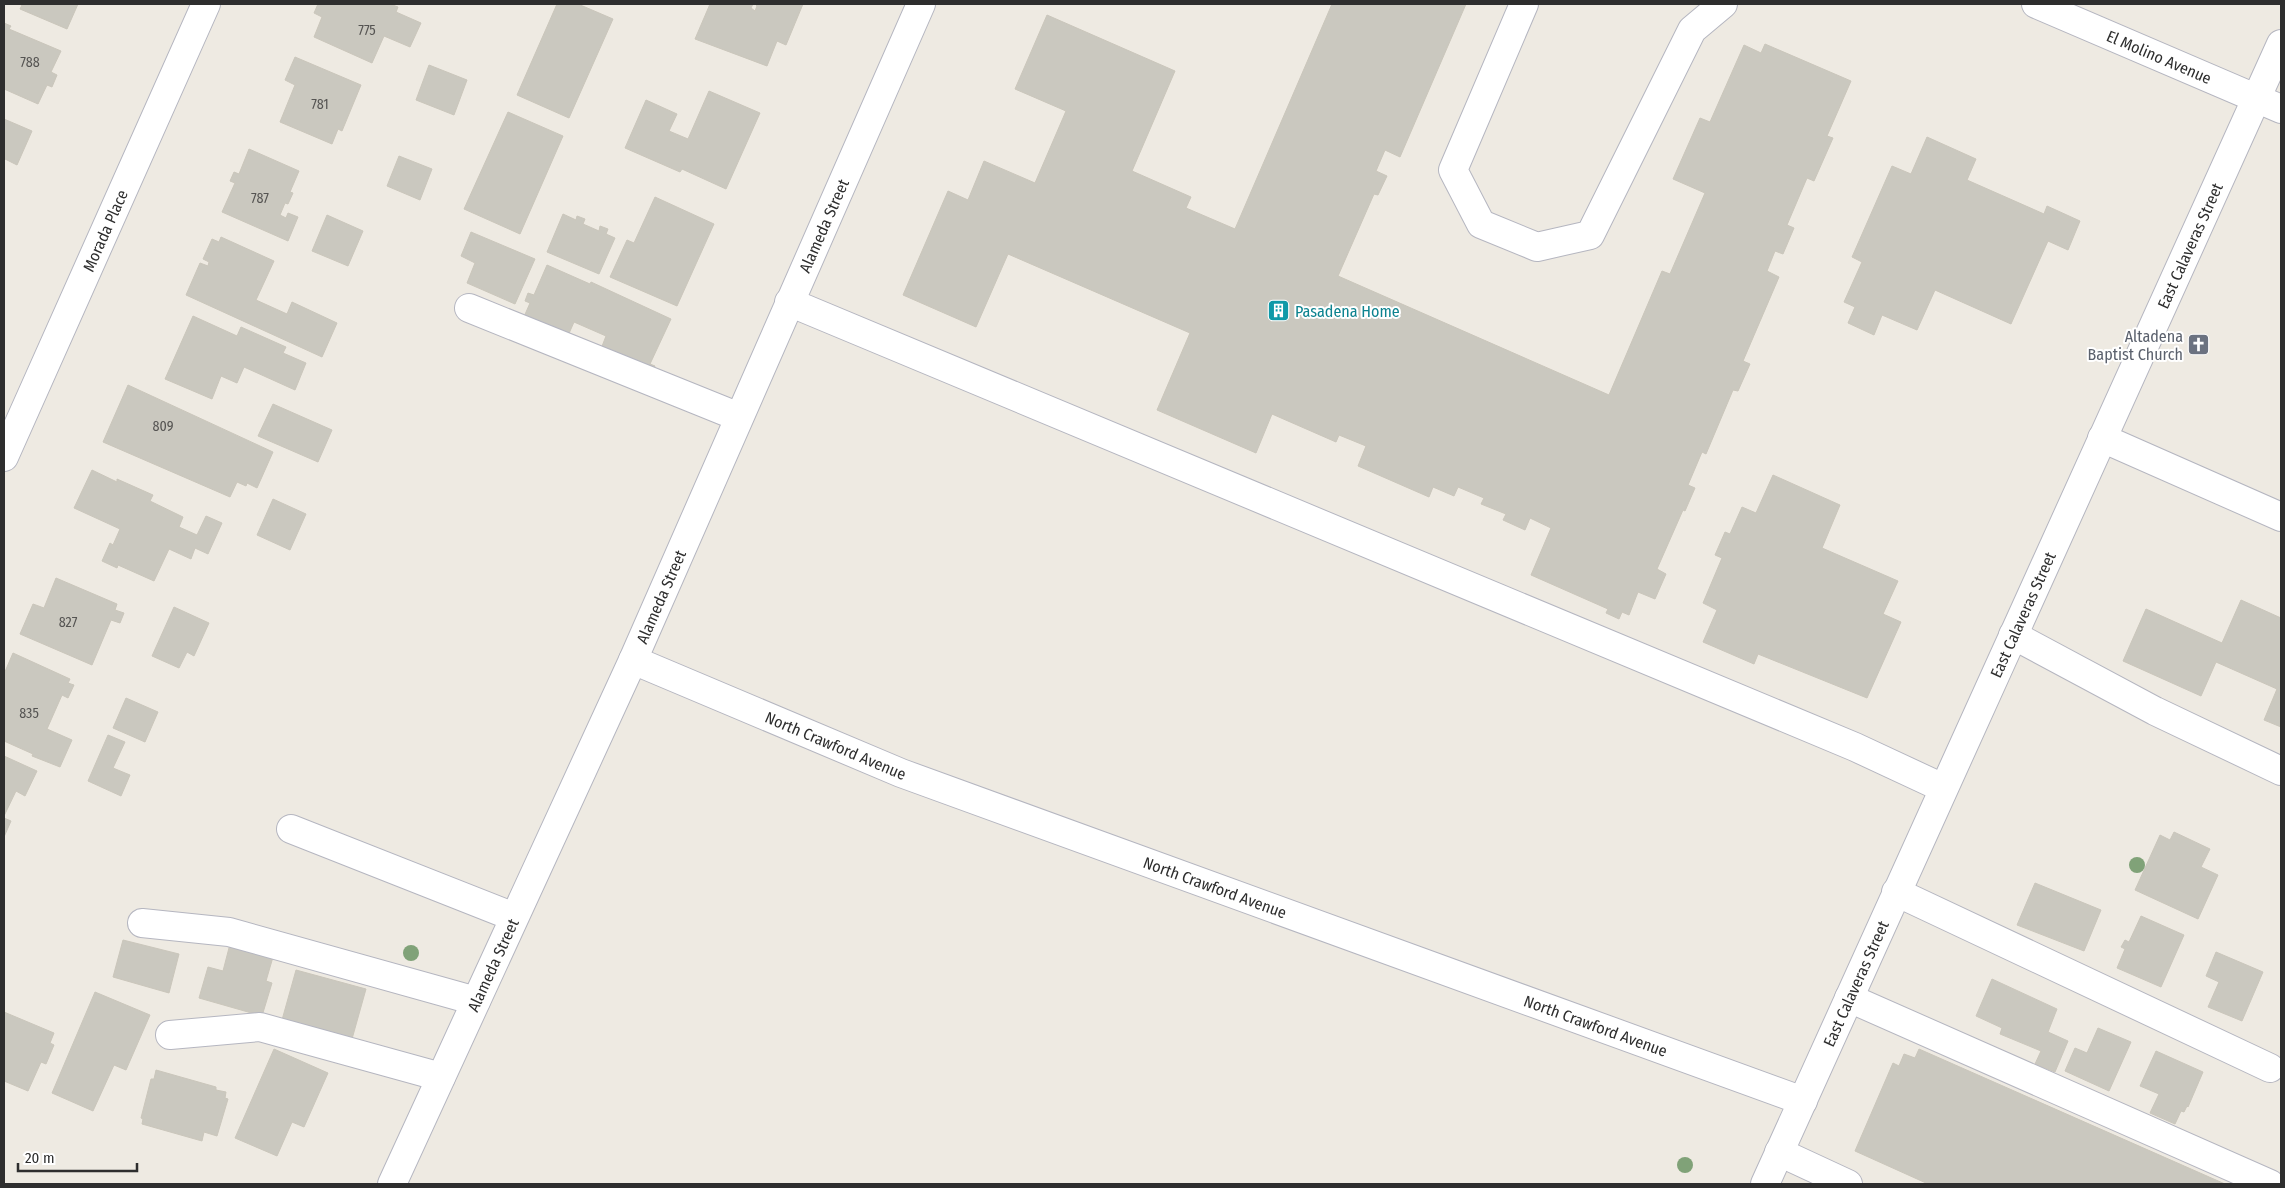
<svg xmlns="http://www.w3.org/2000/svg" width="2285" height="1188" font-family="'Fira Sans Condensed',sans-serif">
	<rect width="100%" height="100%" fill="#eeeae2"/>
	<!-- building -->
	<path fill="#cac8bf" stroke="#cac6bb" d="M18,4H78L67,29L20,9L22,5Z
		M318,4H390L398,7L396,12L421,23L410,47L384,36L372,63L314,37L322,17L314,13Z
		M557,4H578L613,19L569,118L517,95Z
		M710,4H753L751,8L755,11L757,6L755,4H803L786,45L777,41L767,66L695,39Z
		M1332,4H1466L1400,157L1385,150L1376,171L1387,176L1378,195L1374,194L1338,276L1609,395L1662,271L1670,274L1705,193L1673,179L1700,118L1710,122L1744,45L1761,53L1765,44L1851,81L1827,136L1833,138L1814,181L1807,178L1787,225L1794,228L1783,254L1775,251L1767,271L1779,277L1743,361L1750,364L1738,391L1733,390L1706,454L1702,452L1688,485L1695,488L1685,511L1683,510L1657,569L1666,574L1655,599L1638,592L1629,615L1622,612L1619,619L1606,613L1608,609L1531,575L1551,528L1530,518L1525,530L1503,520L1506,514L1481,504L1484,498L1458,487L1454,496L1433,487L1429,497L1358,466L1366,446L1339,435L1336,442L1272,414L1256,453L1157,410L1190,333L1008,254L976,327L903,295L948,191L968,200L984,161L1035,183L1066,111L1015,89L1047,15L1175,71L1132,171L1191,197L1186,208L1235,229Z
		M4,23L11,26L9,29L61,51L51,72L57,75L52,87L47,85L38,104L4,89Z
		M295,57L361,85L342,131L338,129L332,144L280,122L295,85L285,80Z
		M429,65L467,80L454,115L416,100Z
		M709,91L760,113L726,189L682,169L680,172L625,148L646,100L677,114L669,131L688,139Z
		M508,112L563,136L520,234L464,209Z
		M4,119L32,131L17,165L5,159L4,161Z
		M1927,137L1976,159L1967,180L2044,214L2047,206L2080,221L2068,250L2048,241L2011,324L1935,290L1917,330L1882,315L1874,335L1848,323L1855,307L1844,302L1862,262L1852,257L1892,166L1911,174Z
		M249,149L299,171L290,192L293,193L288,204L285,203L280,215L286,218L288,213L298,217L288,241L222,212L235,183L230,181L234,172L239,174Z
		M399,156L432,169L420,200L387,186Z
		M655,197L714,224L677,306L610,277L627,240L634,243Z
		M563,214L576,220L577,216L585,219L583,224L599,231L600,226L608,229L606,234L615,238L599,274L547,252Z
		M327,215L363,231L348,266L312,251Z
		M471,232L535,259L515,304L467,283L475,263L461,256Z
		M221,237L274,261L256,300L287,314L292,302L337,323L322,357L186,295L200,263L208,266L209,262L203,259L212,239L219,242Z
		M547,265L590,284L591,282L671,319L650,364L655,366L652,373L599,354L606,336L574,322L567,338L523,319L530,303L525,301L528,293L534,295Z
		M193,316L237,336L241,327L286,347L283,353L306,363L295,390L244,367L237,383L221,376L212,399L165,379Z
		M128,385L273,452L257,488L247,483L246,486L237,482L230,497L103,442Z
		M273,404L332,430L318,462L258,436Z
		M92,470L117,482V479L153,495L150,501L183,517L179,527L197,535L206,516L222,523L208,554L195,548L191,559L169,549L154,581L118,565L117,568L102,561L110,543L113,545L120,529L74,508Z
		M1773,475L1840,505L1822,548L1898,581L1883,614L1901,622L1867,698L1758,654L1754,664L1703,642L1717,610L1703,603L1722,558L1715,555L1725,532L1730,534L1742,507L1756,513Z
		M273,499L306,514L290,550L257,535Z
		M56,578L117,604L115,610L124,613L120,623L111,620L92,665L20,634L33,604L44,608Z
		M2241,600L2281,618V727L2264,720L2277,689L2216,662L2201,696L2123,661L2146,609L2222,643Z
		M174,607L209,623L194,656L187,652L179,668L152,656Z
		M13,653L70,679L68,683L74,685L68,698L62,695L47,729L72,740L60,767L32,756L33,754L4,741V674Z
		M126,698L158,712L145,742L113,728Z
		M108,735L125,742L113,768L130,775L121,796L88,781Z
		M4,756L37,771L25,796L16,791L4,816Z
		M4,818L11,821L4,837Z
		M2174,832L2210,849L2201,867L2218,875L2198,919L2135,890L2160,835L2170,840Z
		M2035,883L2101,910L2084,951L2017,925Z
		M2141,916L2184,935L2161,987L2117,968L2125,949L2121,947L2125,940L2129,942Z
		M123,940L179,954L169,993L113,977Z
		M230,944L273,957L266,981L272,983L262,1016L199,998L208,967L223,971Z
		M2216,952L2263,972L2242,1021L2208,1007L2219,982L2206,976Z
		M296,970L366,989L352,1039L282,1020Z
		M1992,979L2057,1009L2048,1032L2068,1041L2055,1072L2035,1064L2041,1051L2000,1034L2002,1028L1976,1016Z
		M95,992L150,1015L126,1070L114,1065L93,1111L52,1093Z
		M4,1012L54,1033L50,1043L54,1045L46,1064L41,1062L28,1091L4,1081Z
		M2098,1028L2131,1042L2109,1091L2065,1071L2075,1048L2087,1053Z
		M274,1049L328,1073L304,1127L292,1122L277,1156L235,1138Z
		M1919,1049L2225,1184H1925L1926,1183L1855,1151L1893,1063L1899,1066L1904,1054L1915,1058Z
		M2156,1051L2203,1072L2188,1107L2187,1106L2184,1112L2181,1111L2175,1124L2150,1113L2159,1094L2140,1086Z
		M156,1070L216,1087V1090L226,1092L225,1098L228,1099L217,1136L204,1132L202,1141L142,1124L143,1119L141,1118L151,1079H154Z"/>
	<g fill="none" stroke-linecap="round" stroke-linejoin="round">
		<defs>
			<g id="minor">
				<path d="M1524,4L1453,170L1481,224L1537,247L1590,235L1692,30L1723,4"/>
				<path id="s1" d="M2036,4L2281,109"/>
				<path d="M789,302L1855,747L1943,788"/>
				<path d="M469,308L739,417"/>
				<path d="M2102,438L2281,517"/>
				<path id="s2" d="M4,457L206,4"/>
				<path d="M2013,635L2155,711L2281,771"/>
				<path id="s3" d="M633,660L901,773L1803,1101"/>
				<path d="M291,829L514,917"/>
				<path d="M1896,892L2270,1068"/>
				<path d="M142,923L229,932L476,1001"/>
				<path d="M1849,998L2270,1184"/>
				<path d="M170,1035L260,1027L441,1077"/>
				<path d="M1779,1152L1848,1184"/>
				<path id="s4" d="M392,1184L633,660L921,4"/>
				<path id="s5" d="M1765,1184L2281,44"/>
			</g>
		</defs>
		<!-- minor casing -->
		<use href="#minor" stroke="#b5b6c0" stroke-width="30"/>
		<!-- minor -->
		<use href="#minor" stroke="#fff" stroke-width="28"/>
	</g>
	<!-- trees -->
	<g fill="#80a278">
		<circle cx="2137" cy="865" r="8"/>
		<circle cx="411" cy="953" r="8"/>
		<circle cx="1685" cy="1165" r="8"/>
	</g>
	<!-- icons -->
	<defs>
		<symbol id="building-square" viewBox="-11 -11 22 22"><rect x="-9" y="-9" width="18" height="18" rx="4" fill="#0f9aa8" stroke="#fff"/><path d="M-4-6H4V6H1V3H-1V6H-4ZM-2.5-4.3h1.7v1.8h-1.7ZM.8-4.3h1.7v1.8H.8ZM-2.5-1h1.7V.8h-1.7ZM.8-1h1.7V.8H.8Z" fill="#fff"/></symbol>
		<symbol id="church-square" viewBox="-11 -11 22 22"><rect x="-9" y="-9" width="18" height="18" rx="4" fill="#6b7280" stroke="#fff"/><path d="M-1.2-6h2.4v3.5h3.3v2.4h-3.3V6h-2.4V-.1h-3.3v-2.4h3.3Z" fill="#fff"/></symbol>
	</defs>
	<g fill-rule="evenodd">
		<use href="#building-square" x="1266" y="298" width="25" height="25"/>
		<use href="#church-square" x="2186" y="332" width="25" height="25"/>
	</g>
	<g text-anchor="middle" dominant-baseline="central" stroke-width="4" stroke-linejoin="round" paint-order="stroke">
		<!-- number labels -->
		<g font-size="14" fill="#555452">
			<text x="367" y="30">775</text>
			<text x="30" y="62">788</text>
			<text x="320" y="104">781</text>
			<text x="260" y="198">787</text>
			<text x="163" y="426">809</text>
			<text x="68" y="622">827</text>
			<text x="29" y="713">835</text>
		</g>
		<!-- street labels -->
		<g font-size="16" fill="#2e2e2e" stroke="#fff">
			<text stroke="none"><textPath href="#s1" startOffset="134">El Molino Avenue</textPath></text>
			<text stroke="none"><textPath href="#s4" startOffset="1051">Alameda Street</textPath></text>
			<text stroke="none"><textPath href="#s2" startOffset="248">Morada Place</textPath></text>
			<text stroke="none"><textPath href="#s5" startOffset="1030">East Calaveras Street</textPath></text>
			<text stroke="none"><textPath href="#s4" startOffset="646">Alameda Street</textPath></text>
			<text stroke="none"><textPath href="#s5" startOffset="625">East Calaveras Street</textPath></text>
			<text stroke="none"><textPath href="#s3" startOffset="220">North Crawford Avenue</textPath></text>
			<text stroke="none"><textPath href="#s3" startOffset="625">North Crawford Avenue</textPath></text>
			<text stroke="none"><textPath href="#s4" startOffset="241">Alameda Street</textPath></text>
			<text stroke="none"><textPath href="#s5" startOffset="220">East Calaveras Street</textPath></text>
			<text stroke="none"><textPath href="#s3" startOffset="1030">North Crawford Avenue</textPath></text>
		</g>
		<!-- culture labels -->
		<g font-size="16" fill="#0d838f" stroke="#fff" text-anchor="start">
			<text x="1295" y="311">Pasadena Home</text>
		</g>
		<!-- worship labels -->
		<g font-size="16" fill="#5b616d" stroke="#fff" text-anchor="end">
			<text x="2183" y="336">Altadena<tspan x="2183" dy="18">Baptist Church</tspan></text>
		</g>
	</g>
	<!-- border -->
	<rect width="2285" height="1188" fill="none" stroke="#2e2e2e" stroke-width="10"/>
	<!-- scale -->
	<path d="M18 1163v8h119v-8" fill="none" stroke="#2e2e2e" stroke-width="2.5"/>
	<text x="25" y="1163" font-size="15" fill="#2e2e2e" stroke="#ffffff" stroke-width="4" paint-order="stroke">20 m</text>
</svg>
